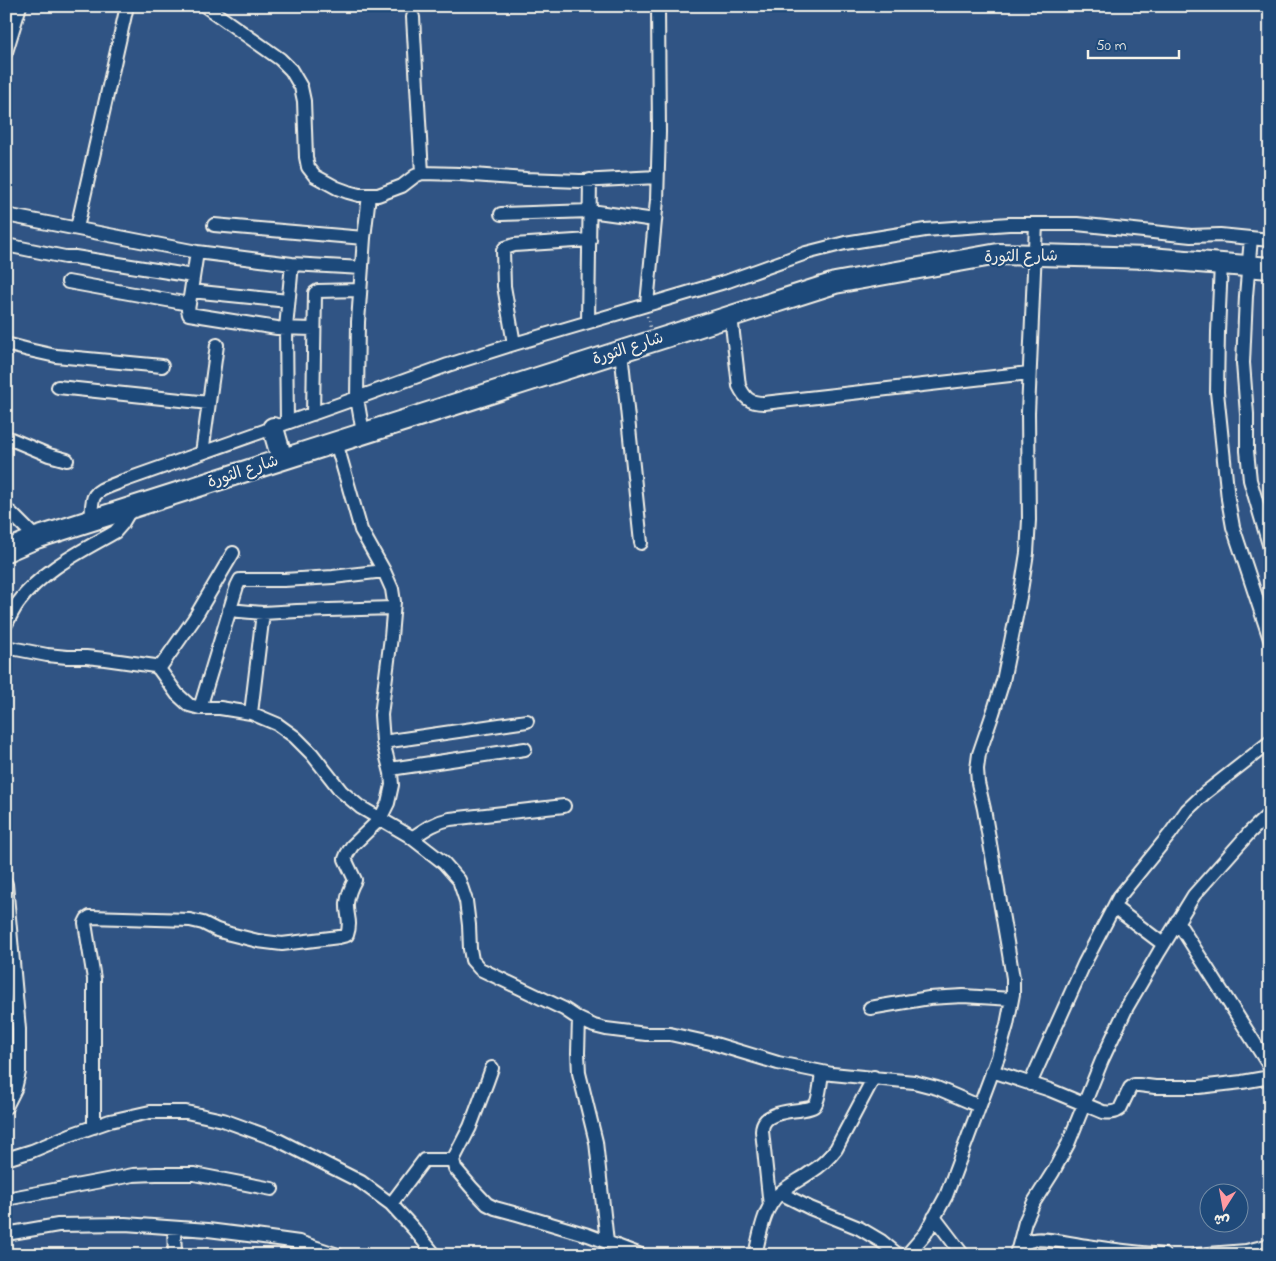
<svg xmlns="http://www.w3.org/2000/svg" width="1276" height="1261" font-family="'Indie Flower','Playpen Sans Arabic',sans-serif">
	<rect width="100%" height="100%" fill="#305484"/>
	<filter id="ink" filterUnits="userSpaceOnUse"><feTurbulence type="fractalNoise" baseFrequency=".02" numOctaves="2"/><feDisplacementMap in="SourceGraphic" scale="10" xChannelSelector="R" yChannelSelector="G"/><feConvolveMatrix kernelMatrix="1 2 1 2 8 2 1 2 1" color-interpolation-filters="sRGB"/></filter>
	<g filter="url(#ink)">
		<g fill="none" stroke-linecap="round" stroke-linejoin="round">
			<defs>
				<path id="street" d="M205,6L280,59L291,70L301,87L304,101L306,157L308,167L315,176L337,188L348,192L359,195H378L402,186L415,176L422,173L460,174L526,179L580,181L657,177
					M413,17L422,173
					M6,52L20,6
					M501,214L590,211L655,220
					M6,215L197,252L292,264L362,268
					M214,225L364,238
					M77,228L127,6
					M1251,238L1246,296L1243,363L1247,414V451L1250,480L1270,548
					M6,245L65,257H75L193,276
					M197,252L188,310L189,314L277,328L314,329
					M1221,264L1218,332L1217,392L1228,499L1233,527L1270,639
					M68,282L189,304
					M191,291L288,301
					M647,304L657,200L659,132L658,6
					M731,316L739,386C745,398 749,403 764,403L1029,373
					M588,322L590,180
					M6,344L29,350L56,356L162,366
					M514,344L504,286L503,251L505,248L514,245L590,240
					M621,351L641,543
					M58,387L209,403
					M313,414L315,293L318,291L360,290
					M287,423L286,328L292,264
					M363,433L357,398L448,365L514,344L728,281L806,253L845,243L925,230L1009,224H1077L1191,236L1220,235L1270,240
					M6,437L49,455L67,460
					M202,453L217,345
					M6,510L11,513L36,538
					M92,520C90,490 96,492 120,482L357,398L358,322L364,238L369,195
					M229,610L263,613L297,611L393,608
					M6,624C10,617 13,610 18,603C42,570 80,552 115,532L122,524L132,507
					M6,647L47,655L67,657H86L105,659L155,666L159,669L177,694L189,705L200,708H220L251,713L277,724L295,737L312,754L341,791L360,807L408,835L444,863L459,880L466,901L469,925L470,949L472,960L480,969L564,1009L579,1019L594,1026L606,1029L646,1034H670L715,1044L778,1063L832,1074L914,1082L937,1088L979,1106
					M159,669L194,619L233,553
					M200,708L237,586L240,580H284L333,577L384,571
					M251,713L263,613
					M383,742L527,721
					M390,769L525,749
					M412,838C424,830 435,822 450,819L564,806
					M6,884L19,1029V1072L15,1089L6,1107
					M1114,907L1163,944
					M1177,921L1270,1067
					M870,1008L929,998L963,996L1012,999
					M579,1019L578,1053L579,1073L596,1142L607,1242
					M492,1068L487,1082L470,1127L453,1160L455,1168L471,1187L487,1204L495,1208L517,1214L588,1235L641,1255
					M992,1071L1050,1090L1103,1112C1110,1113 1115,1113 1120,1109L1130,1088L1134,1085H1139L1155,1087H1199L1242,1082L1270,1077
					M1030,1084L1084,964L1119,897L1170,834L1187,810L1205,793L1270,742
					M94,1127V979L85,923L87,919L90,917L190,920L203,923L217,930L230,934L258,941L282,944L339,937L347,935C352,921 346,915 347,903C348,895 351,887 355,880L345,859L347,854L352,846L380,819L388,803L392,785L391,773L383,742L381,715L391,637L394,602L392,589L384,571L361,530L336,442
					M6,1159L32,1151L70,1135L110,1121L150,1112H186L223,1120L278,1140L361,1182L391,1204L413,1228L435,1255
					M780,1193L810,1208L859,1228L881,1241L898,1255
					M6,1199L133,1175L156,1174H194L272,1189
					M391,1204L424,1160H453
					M770,1206L762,1131C762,1128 763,1123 766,1120C773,1113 788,1111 799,1110C803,1109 810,1109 814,1106C819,1102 821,1079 822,1072
					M934,1217L963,1255
					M174,1228L175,1255
					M6,1234L58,1225L125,1224L208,1230L248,1235L299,1242L338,1255
					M1018,1249L1025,1222L1034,1202L1053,1172L1068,1144L1102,1060L1127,1007L1159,952L1194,895L1250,832L1270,813
					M1017,1250C1021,1246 1026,1241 1033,1240C1044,1237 1074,1244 1087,1246C1113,1250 1138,1253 1164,1255
					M755,1255C760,1235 763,1209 779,1194C788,1185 800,1180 811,1172C821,1166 829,1158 836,1149L874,1077
					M907,1255L926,1233L946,1196L998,1057L1007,1025L1013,994V978L1008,948L984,809L978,783L977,769L979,754L993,713L1003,681L1020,597L1027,553L1029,520L1028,413L1036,224
					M1196,1255L1246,1251L1270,1245"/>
				<path id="primary" d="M273,428L282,459
					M6,551L36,538L835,283L998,254L1150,258L1270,268"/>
			</defs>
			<!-- street casing -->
			<use href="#street" stroke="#f4f1e8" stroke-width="16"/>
			<!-- primary casing -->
			<use href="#primary" stroke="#f4f1e8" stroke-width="24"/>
			<!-- path -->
			<path stroke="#f4f1e8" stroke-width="2.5" stroke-dasharray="1 4" stroke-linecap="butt" d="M647,316L650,327"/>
			<!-- street -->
			<use href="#street" stroke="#1f4a7a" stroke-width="12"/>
			<!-- primary -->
			<use href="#primary" stroke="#1f4a7a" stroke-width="20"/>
		</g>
	</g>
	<g text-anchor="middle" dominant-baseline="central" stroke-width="4.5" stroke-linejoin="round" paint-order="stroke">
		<!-- street labels -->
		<g font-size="16" fill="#f4f1e8" stroke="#1f4a7a">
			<text transform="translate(1021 257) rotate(-1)">شارع الثورة</text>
			<text transform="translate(628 349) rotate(-18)">شارع الثورة</text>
			<text transform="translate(243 472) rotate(-18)">شارع الثورة</text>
		</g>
	</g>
	<!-- margin -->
	<rect width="1276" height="1261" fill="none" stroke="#1f4a7a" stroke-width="25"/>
	<rect x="12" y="12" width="1251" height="1236" fill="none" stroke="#f4f1e8" stroke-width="2" filter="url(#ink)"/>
	<!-- north arrow -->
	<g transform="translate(1224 1208) rotate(191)"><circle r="24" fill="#1f4a7a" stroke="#748da6"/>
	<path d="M0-4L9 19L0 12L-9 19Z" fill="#ff9aa2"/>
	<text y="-8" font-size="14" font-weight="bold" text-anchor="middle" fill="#f4f1e8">ش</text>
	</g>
	<!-- scale -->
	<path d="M1088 50v8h91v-8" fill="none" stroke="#f4f1e8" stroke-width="2.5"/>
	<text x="1096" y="50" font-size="15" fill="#f4f1e8" stroke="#1f4a7a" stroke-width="4" paint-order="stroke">50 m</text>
</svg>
